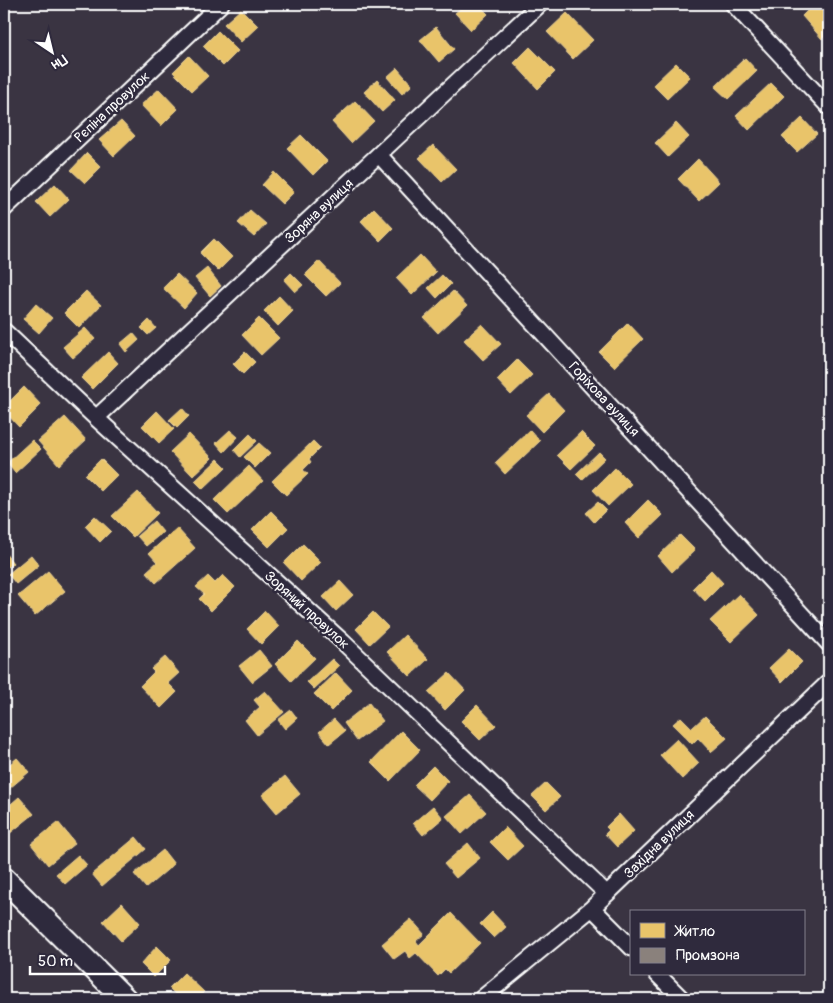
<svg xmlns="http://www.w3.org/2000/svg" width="833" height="1003" font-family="Pangolin,sans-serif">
	<rect width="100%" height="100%" fill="#3a3442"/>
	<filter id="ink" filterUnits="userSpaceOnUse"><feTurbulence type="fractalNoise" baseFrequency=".02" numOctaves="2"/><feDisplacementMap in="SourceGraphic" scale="10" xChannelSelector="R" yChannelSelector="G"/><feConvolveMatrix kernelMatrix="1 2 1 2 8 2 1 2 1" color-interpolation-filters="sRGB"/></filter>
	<g filter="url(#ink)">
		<!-- homes -->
		<path fill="#e9c46a" stroke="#f0d697" d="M466,4H478L488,14L471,30L455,13Z
			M649,4H663L655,11Z
			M814,4H829V31L822,39L802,16Z
			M241,9L258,26L241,42L224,24Z
			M567,13L593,40L573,59L547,32Z
			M436,27L454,49L439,62L420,40Z
			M218,31L238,51L223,66L203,46Z
			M530,47L555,72L538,89L514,63Z
			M189,56L208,76L192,91L173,72Z
			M745,58L757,71L728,99L715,87Z
			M676,63L690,77L667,99L653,85Z
			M397,68L412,85L402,94L387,77Z
			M377,80L395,100L382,112L364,92Z
			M771,83L784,96L749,130L736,116Z
			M159,89L178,109L161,126L141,105Z
			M355,101L374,121L351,143L332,122Z
			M802,118L817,134L797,152L782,137Z
			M121,121L135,136L114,156L99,140Z
			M676,123L689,137L668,157L655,143Z
			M301,135L327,161L313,175L287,148Z
			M433,145L456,169L442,182L419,158Z
			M87,153L101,167L85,183L71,170Z
			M698,159L719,182L699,201L678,179Z
			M274,172L294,192L282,204L262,185Z
			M55,184L69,199L50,217L36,202Z
			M374,208L393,228L380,241L361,221Z
			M250,210L266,224L254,237L238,223Z
			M214,239L232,257L218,271L200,253Z
			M420,255L436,272L412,295L396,278Z
			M319,261L340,283L326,296L305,275Z
			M207,268L221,286L210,296L195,278Z
			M291,273L303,285L295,292L284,280Z
			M177,274L197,293L184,308L163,288Z
			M442,275L451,284L437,298L428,288Z
			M86,291L101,305L79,328L64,313Z
			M453,291L467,306L438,333L424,318Z
			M279,296L293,311L278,326L264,311Z
			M36,304L52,318L39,333L23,319Z
			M259,318L279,338L261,355L242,335Z
			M149,320L156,328L148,335L141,328Z
			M628,323L643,339L614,367L599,352Z
			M482,324L501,344L483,360L464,340Z
			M85,328L95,339L73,358L63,347Z
			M133,333L139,340L126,352L120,344Z
			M108,352L118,363L92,389L81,378Z
			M245,352L255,362L243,374L233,364Z
			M517,360L532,375L511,395L497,380Z
			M24,387L41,405L19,427L4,411V407Z
			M549,394L564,410L542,432L526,415Z
			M182,408L189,416L177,428L169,420Z
			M157,411L174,429L159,443L142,426Z
			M65,417L86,440L59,465L38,441Z
			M230,430L238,437L224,452L216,443Z
			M530,430L540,441L505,474L495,463Z
			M581,432L595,446L571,469L557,455Z
			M189,434L212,458L193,476L170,452Z
			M250,434L257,441L240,457L234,450Z
			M32,440L41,449L15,473L7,463Z
			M313,441L320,448L309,459L311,462L303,470L308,474L286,495L272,481Z
			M259,443L270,453L255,468L244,457Z
			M599,452L605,458L582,480L576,474Z
			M101,459L117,475L101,491L85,475Z
			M218,459L226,467L203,489L195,481Z
			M249,466L263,481L228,514L214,500Z
			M615,468L631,484L608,506L593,490Z
			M138,492L158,513L133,537L112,516Z
			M648,500L663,515L639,538L625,523Z
			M598,502L606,510L594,522L586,513Z
			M271,511L288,528L269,547L252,530Z
			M95,516L111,531L100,542L85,526Z
			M154,521L163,532L146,546L137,536Z
			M177,528L195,548L156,583L146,572L157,562L149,553Z
			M680,535L695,550L672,572L658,556Z
			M303,544L321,562L301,581L284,563Z
			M4,552L13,563L4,570Z
			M31,555L39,565L16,584L8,574Z
			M711,570L723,583L705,601L693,588Z
			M48,571L65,591L35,616L18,596Z
			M223,575L235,587L211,611L199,599L204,594L196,587L208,576L215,583Z
			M340,581L353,595L336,611L323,597Z
			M739,594L759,615L731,642L710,621Z
			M265,611L279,626L261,644L247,629Z
			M373,612L388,627L370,644L356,629Z
			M405,635L428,659L410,676L387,652Z
			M298,641L315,658L291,681L275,664Z
			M789,649L802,662L782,682L769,668Z
			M259,650L272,666L252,682L239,666Z
			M165,657L179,673L168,683L177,692L161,708L140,686L154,672L151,669Z
			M332,659L339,666L314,689L307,682Z
			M336,673L352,690L331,711L314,694Z
			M449,673L465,690L445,710L428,692Z
			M265,691L284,712L257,735L245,720L260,707L254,700Z
			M369,703L383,721L357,741L344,723Z
			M477,705L496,725L480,740L461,721Z
			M291,710L297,718L285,729L278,720Z
			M705,716L727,738L711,752L698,738L692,744L673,724L681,717L692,728Z
			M334,719L345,731L329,744L319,732Z
			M401,731L420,750L390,781L371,762Z
			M677,739L699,763L682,779L660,755Z
			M17,758L29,772L4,793V769Z
			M433,766L448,781L430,800L414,785Z
			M285,776L300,794L277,813L262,795Z
			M546,783L560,797L546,810L532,796Z
			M470,795L486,812L462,834L446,816Z
			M19,797L34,814L9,834L4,828V810Z
			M433,806L443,818L423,835L413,823Z
			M619,814L634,831L617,847L605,834L609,830L606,827Z
			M58,822L75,843L48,865L31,844Z
			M505,827L523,846L508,860L490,842Z
			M136,837L146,849L102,886L92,874Z
			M468,843L480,858L456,878L444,864Z
			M163,850L174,864L146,888L134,874Z
			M78,855L87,865L65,884L56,874Z
			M122,903L140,923L121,941L103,921Z
			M492,912L506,927L494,938L480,924Z
			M451,913L480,943L449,973L445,969L438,976L416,953L410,958L405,951L394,959L382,944L411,919L424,934L416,941L419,945Z
			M157,946L171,960L154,977L141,964Z
			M184,973L204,992L197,999H180L169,988Z"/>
		<!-- industry -->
		<path fill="#8a817c" stroke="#ada7a3" d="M829,505V515L824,510Z"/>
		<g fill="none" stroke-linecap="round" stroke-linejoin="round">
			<defs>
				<path id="street" d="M733,4L829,107
					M379,155L829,644
					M4,209L221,4
					M4,331L96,418L343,642L607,894
					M96,418L540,4
					M592,908L632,948
					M657,974L682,999
					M481,999L592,908L829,682"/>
				<path id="secondary" d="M4,879L125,999"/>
			</defs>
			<!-- street casing -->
			<use href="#street" stroke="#fff" stroke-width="19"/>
			<!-- secondary casing -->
			<use href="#secondary" stroke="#fff" stroke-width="26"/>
			<!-- street -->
			<use href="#street" stroke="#2f2a3d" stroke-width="15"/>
			<!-- secondary -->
			<use href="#secondary" stroke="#2f2a3d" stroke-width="22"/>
		</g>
	</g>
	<g text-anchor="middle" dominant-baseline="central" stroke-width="5" stroke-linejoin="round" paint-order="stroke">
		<!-- street labels -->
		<g font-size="14" fill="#fff" stroke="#2f2a3d">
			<text transform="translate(112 107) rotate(-43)">Рєпіна провулок</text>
			<text transform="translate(319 211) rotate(-43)">Зоряна вулиця</text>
			<text transform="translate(604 399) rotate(47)">Горіхова вулиця</text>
			<text transform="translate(307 610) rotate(42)">Зоряний провулок</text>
			<text transform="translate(659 844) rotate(-44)">Західна вулиця</text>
		</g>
	</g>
	<!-- margin -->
	<rect width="833" height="1003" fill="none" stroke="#2f2a3d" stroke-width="20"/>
	<rect x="10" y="10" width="813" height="983" fill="none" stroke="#fff" stroke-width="2" filter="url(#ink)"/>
	<!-- legend -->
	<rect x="630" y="910" width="175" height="65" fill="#2f2a3d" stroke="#827f8b"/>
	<rect x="640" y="923" width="25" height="15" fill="#e9c46a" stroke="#827f8b"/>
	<text x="676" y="936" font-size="15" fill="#ffffff">Житло</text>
	<rect x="640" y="948" width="25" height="15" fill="#8a817c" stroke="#827f8b"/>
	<text x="676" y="960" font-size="15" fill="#ffffff">Промзона</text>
	<!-- north arrow -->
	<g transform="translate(52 52) rotate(145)" stroke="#2f2a3d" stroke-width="4" paint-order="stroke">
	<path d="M0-4L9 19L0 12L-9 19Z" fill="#ffffff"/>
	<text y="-8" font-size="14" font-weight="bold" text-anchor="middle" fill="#ffffff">Пн</text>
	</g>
	<!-- scale -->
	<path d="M30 966v8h135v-8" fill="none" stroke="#ffffff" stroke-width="2.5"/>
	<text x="38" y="966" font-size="15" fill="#ffffff" stroke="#2f2a3d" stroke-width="4" paint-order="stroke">50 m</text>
</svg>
